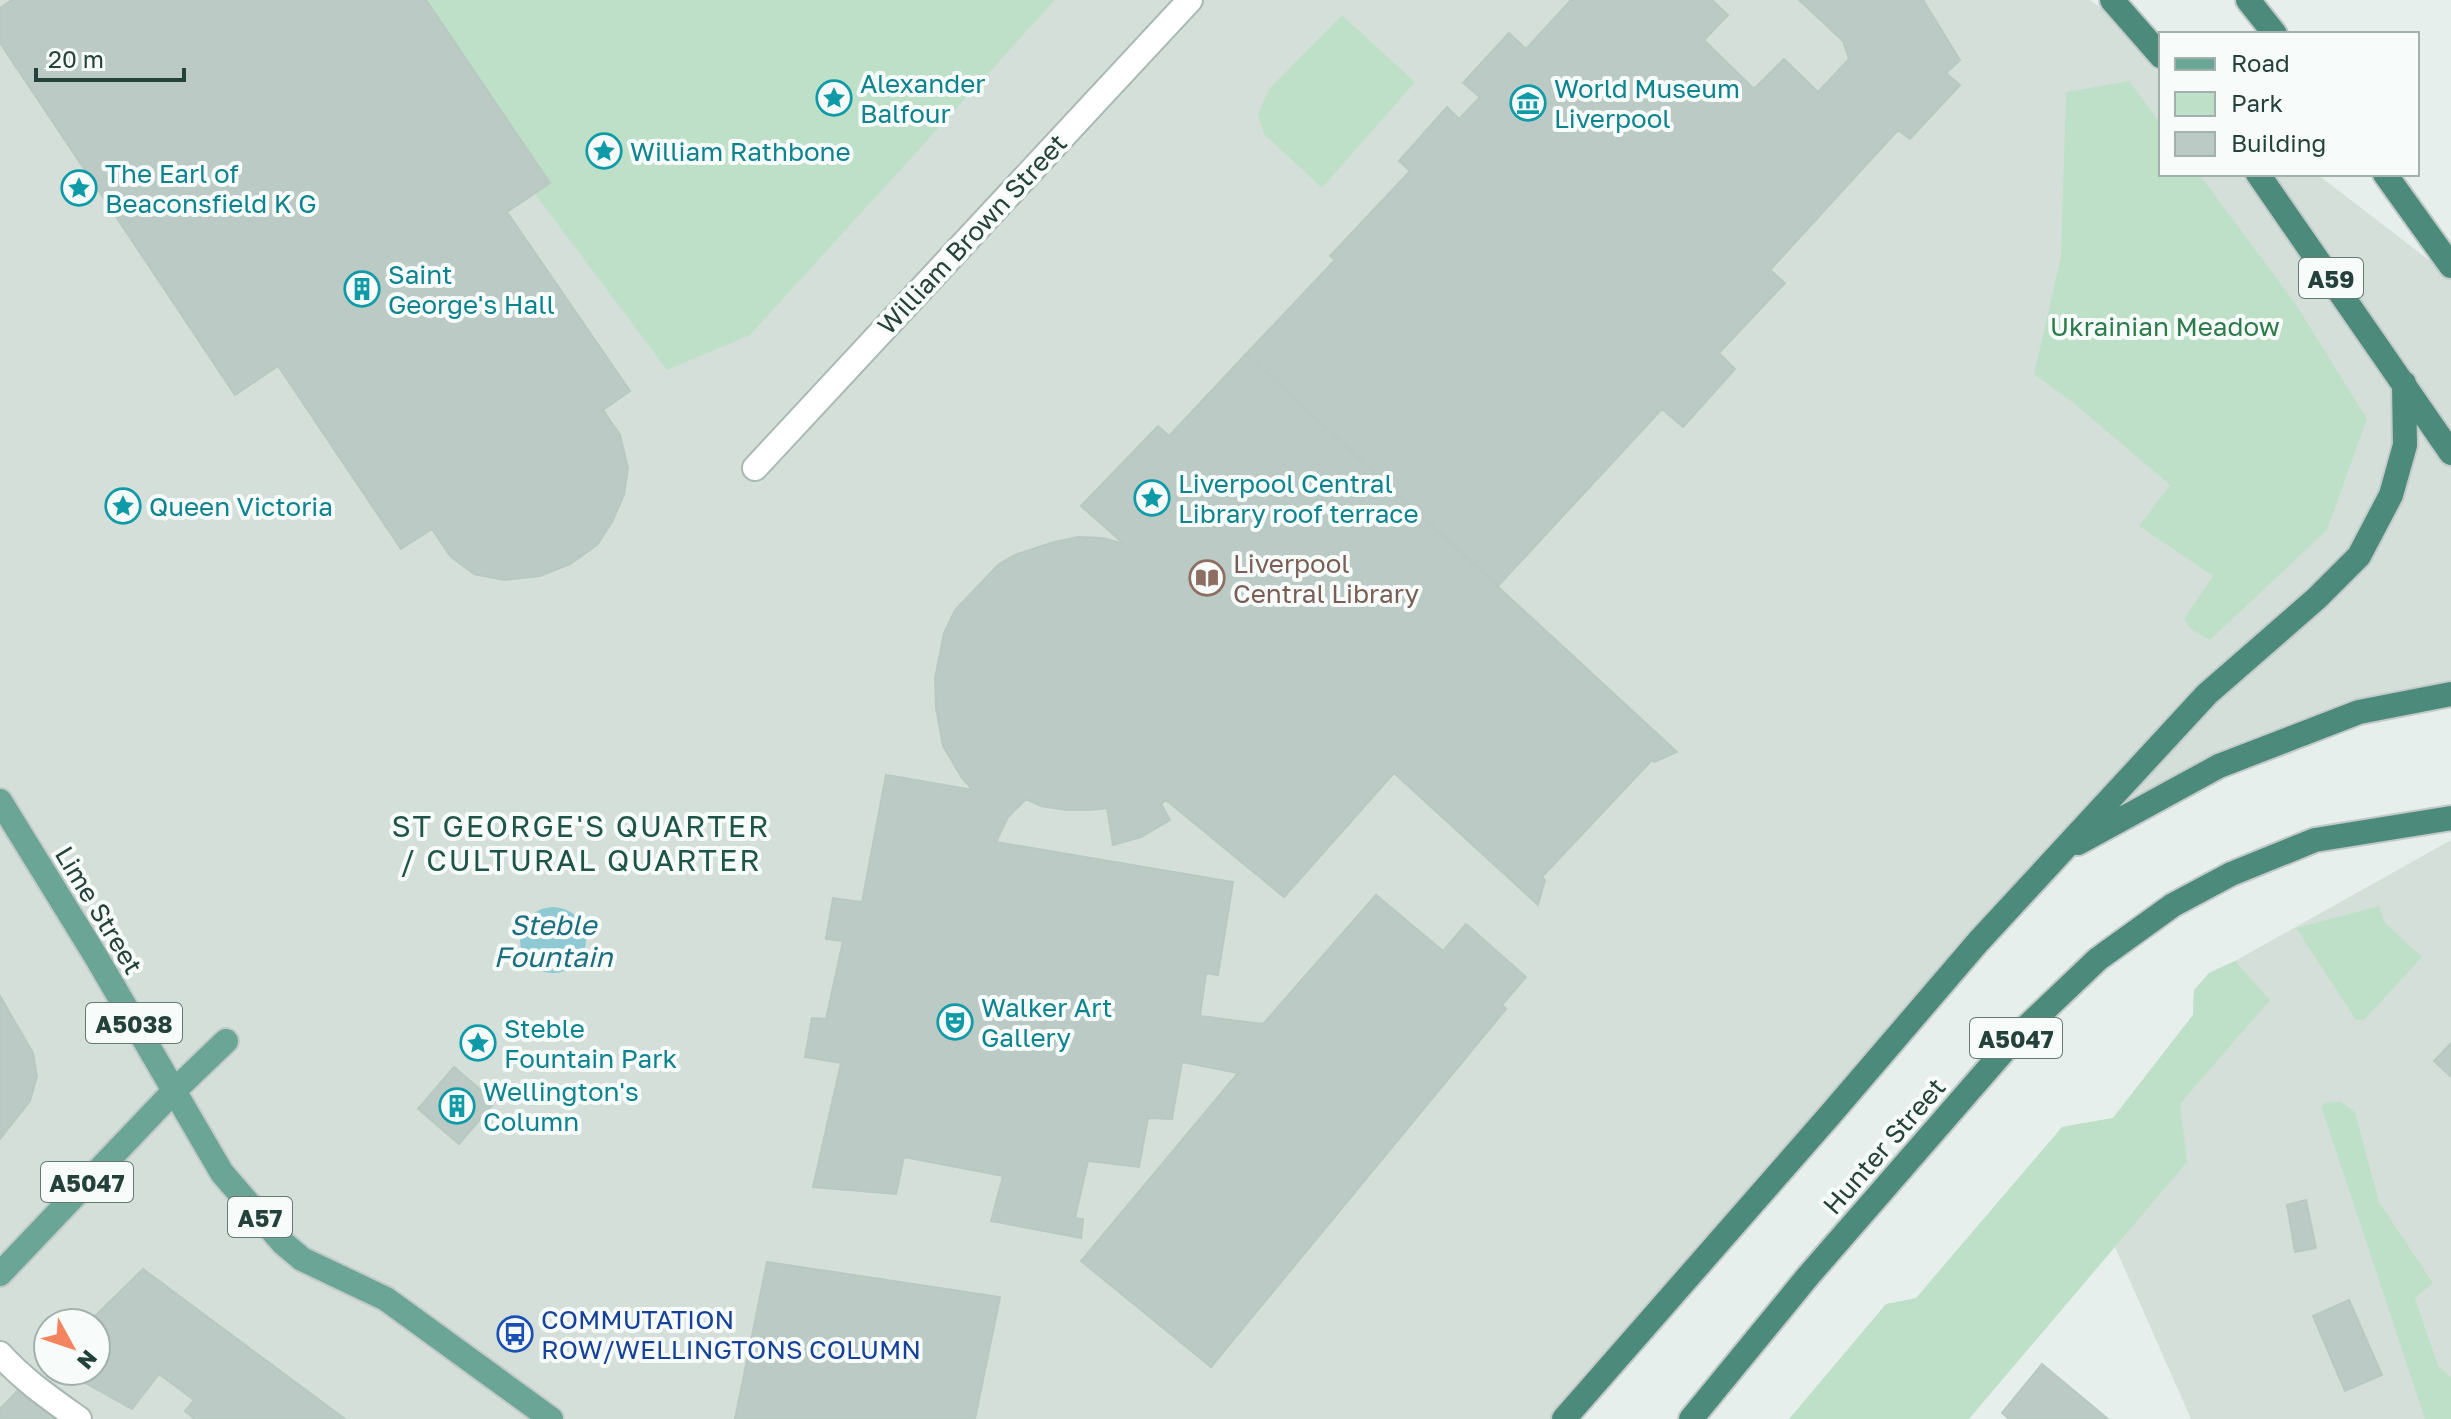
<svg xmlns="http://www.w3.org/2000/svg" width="2451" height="1419" font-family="'Golos Text',sans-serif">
	<rect width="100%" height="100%" fill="#e6efeb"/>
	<!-- built -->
	<path fill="#d4dfda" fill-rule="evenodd" d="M0,0H2090L2161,54V174H2317L2451,277V694L2359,712L2059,854L1561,1419H0ZM48,1323H96V1371H48Z
		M2451,840V1419H2191L2062,1127L2113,1118L2193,1015L2194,990L2209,973L2235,961Z"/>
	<!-- green -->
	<path fill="#bfe0c8" d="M426,0H1055L750,335L667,370L535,194L550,182Z
		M1342,15L1415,82L1322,188L1264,134L1258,114L1269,89Z
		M2129,81L2161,124V174H2199L2295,303L2367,419L2327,530L2210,640L2192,630L2184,619L2213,576L2139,526L2170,485L2075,404L2034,374L2061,257L2066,92Z
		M2379,906L2385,923L2422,957L2365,1019L2356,1020L2296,928Z
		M2235,961L2270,1000L2180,1104L2187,1162L1969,1419H1789L1886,1304L1916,1298L2062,1127L2113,1118L2193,1015L2194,990L2209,973Z
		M2327,1102H2341L2355,1112L2379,1202L2433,1283L2415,1298L2438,1366L2451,1377V1419H2425L2321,1106Z"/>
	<!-- water -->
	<path fill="#8ec9d4" d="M520 940a33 33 0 1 1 66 0a33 33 0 1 1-66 0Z"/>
	<!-- building -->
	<path fill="#bbcac4" stroke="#b8c9c2" stroke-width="2" d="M12,0H426L550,183L507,212L630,391L603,410L620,435L628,468L624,495L612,522L597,545L570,564L540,576L504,580L474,574L450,556L432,529L401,549L278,366L235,395L0,43V8Z
		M1571,0H1712L1728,15L1704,40L1754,89L1784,59L1818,92L1849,59L1843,41L1799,0H1923L1960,60L1946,73L1960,85L1910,139L1898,130L1770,270L1785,283L1719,353L1735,369L1683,427L1662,409L1498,586L1246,354L1335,260L1330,256L1410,171L1399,161L1447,107L1459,119L1480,97L1463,83L1509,33L1526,49Z
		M1246,354L1677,752L1654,762L1652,760L1542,877L1545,880L1538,905L1394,773L1284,897L1166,800L1161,804L1170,820L1141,837L1113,845L1107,808L1091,810H1067L1041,806L1026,799L1008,817L996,842L1233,882L1218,975L1206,973L1200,1016L1263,1024L1376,895L1443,951L1466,924L1526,977L1502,1005L1506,1009L1211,1367L1081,1261L1238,1073L1182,1062L1172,1119L1148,1118L1139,1167L1088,1161L1075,1218L1083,1219L1081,1238L991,1221L1003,1176L904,1157L896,1194L813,1187L841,1063L805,1057L812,1018L826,1019L843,941L826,939L833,898L862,902L886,775L973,790L962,778L943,746L936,708L935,678L944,633L955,610L999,564L1015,555L1054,542L1078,537L1103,538L1124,544L1081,506L1158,426L1169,436Z
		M0,996L33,1053L37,1076L30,1101L0,1139Z
		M2451,1043V1077L2434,1061Z
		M2451,1043V1077L2434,1061Z
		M454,1067L495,1102L459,1144L418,1109Z
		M2306,1200L2316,1248L2295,1252L2287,1205Z
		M767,1262L1000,1297L975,1419H735Z
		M143,1269L345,1419H195L185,1411L194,1400L159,1374L132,1409L64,1371H96V1323H88Z
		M2349,1300L2382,1375L2345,1391L2313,1316Z
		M2042,1364L2108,1419H2009L2002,1413Z
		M22,1386L62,1419H0V1409Z"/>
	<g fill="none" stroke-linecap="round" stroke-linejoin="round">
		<defs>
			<path id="minor" d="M755,468L1190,0
				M0,1354C23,1380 51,1399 79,1419"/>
			<path id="primary" d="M0,801L95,955L222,1173L283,1243L302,1259L386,1299L551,1419
				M0,1274L174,1091L226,1041"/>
			<path id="trunk" d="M2112,0L2161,56
				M2248,0L2275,34
				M2258,174L2451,453
				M2385,174L2451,266
				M2078,843L2219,766L2359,712L2451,694
				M1564,1419L1829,1116L1978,942L2207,694L2317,598L2359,556L2391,495L2405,445L2404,383
				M1691,1419L1809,1275L2015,1038L2098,959L2173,905L2231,874L2315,840L2451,818"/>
		</defs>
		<!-- minor casing -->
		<use href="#minor" stroke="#a8b8b2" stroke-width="28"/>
		<!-- primary casing -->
		<use href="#primary" stroke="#c2cac8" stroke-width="28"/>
		<!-- trunk casing -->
		<use href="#trunk" stroke="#c2cac8" stroke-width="28"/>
		<!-- minor -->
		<use href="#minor" stroke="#fff" stroke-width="24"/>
		<!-- primary -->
		<use href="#primary" stroke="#6aa596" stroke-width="24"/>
		<!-- trunk -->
		<use href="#trunk" stroke="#4c8a7c" stroke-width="24"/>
	</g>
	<!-- icons -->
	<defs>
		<symbol id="sight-ring" viewBox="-11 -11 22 22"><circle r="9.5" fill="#f7fbf9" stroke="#0f9aa8" stroke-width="1.5"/><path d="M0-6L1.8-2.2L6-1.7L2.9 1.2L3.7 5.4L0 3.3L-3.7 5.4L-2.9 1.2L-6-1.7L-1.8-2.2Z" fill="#0f9aa8"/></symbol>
		<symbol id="museum-ring" viewBox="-11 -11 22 22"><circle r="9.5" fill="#f7fbf9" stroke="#0f9aa8" stroke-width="1.5"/><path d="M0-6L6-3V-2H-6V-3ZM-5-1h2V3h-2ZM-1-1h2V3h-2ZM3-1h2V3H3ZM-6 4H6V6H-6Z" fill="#0f9aa8"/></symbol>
		<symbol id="building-ring" viewBox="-11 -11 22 22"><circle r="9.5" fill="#f7fbf9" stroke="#0f9aa8" stroke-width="1.5"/><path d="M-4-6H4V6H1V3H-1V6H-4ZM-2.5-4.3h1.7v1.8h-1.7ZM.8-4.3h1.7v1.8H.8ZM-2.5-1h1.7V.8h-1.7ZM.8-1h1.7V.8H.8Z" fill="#0f9aa8"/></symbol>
		<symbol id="library-ring" viewBox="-11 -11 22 22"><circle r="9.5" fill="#f7fbf9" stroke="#8d6e63" stroke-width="1.5"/><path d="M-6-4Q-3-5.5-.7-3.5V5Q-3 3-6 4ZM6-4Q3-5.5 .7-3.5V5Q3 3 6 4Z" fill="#8d6e63"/></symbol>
		<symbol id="theatre-ring" viewBox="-11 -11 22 22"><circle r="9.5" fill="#f7fbf9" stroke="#0f9aa8" stroke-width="1.5"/><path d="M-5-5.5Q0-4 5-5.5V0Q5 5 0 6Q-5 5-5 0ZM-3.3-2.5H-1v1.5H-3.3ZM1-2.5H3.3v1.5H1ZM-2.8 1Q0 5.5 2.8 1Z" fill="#0f9aa8"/></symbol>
		<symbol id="bus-ring" viewBox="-11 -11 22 22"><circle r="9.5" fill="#f7fbf9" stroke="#1a4fb4" stroke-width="1.5"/><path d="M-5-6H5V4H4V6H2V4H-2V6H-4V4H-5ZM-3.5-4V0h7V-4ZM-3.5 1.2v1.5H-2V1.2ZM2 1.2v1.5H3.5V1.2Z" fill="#1a4fb4"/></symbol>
	</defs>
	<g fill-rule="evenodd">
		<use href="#sight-ring" x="814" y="78" width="40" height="40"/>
		<use href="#museum-ring" x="1508" y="83" width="40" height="40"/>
		<use href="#sight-ring" x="584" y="131" width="40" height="40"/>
		<use href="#sight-ring" x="59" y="168" width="40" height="40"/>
		<use href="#building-ring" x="342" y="269" width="40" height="40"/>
		<use href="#sight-ring" x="1132" y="478" width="40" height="40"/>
		<use href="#sight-ring" x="103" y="486" width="40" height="40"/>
		<use href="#library-ring" x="1187" y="558" width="40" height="40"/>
		<use href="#theatre-ring" x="935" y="1002" width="40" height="40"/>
		<use href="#sight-ring" x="458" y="1023" width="40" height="40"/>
		<use href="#building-ring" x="437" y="1086" width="40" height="40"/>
		<use href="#bus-ring" x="495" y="1314" width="40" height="40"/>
	</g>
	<g text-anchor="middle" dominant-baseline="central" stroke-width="8" stroke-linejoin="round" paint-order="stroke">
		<!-- shield labels -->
		<g fill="#f7fbf9" stroke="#637a73" stroke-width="2">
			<rect x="2299" y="258" width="64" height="40" rx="6"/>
			<rect x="86" y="1003" width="96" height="40" rx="6"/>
			<rect x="1970" y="1018" width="92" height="40" rx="6"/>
			<rect x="41" y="1162" width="92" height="40" rx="6"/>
			<rect x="228" y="1197" width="64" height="40" rx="6"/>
		</g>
		<g font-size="24" font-weight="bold" fill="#24423a">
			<text x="2331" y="278">A59</text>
			<text x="134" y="1023">A5038</text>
			<text x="2016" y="1038">A5047</text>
			<text x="87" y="1182">A5047</text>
			<text x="260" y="1217">A57</text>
		</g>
		<!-- culture labels -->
		<g font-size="26" fill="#0d838f" stroke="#f7fbf9" text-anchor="start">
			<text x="860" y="83">Alexander<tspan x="860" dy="30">Balfour</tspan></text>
			<text x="1554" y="88">World Museum<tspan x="1554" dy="30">Liverpool</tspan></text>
			<text x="630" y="151">William Rathbone</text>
			<text x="105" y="173">The Earl of<tspan x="105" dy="30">Beaconsfield K G</tspan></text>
			<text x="388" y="274">Saint<tspan x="388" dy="30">George's Hall</tspan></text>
			<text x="1178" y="483">Liverpool Central<tspan x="1178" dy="30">Library roof terrace</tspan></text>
			<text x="149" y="506">Queen Victoria</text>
			<text x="981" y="1007">Walker Art<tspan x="981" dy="30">Gallery</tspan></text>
			<text x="504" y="1028">Steble<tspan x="504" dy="30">Fountain Park</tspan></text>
			<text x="483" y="1091">Wellington's<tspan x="483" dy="30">Column</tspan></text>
		</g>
		<!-- street labels -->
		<g font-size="26" fill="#24423a" stroke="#f7fbf9">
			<text transform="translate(972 234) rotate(-47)">William Brown Street</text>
			<text transform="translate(99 910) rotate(59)">Lime Street</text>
			<text transform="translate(1884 1146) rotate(-49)">Hunter Street</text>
		</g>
		<!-- park labels -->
		<g font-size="26" fill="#2d7a4b" stroke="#f7fbf9">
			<text x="2165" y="326">Ukrainian Meadow</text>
		</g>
		<!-- education labels -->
		<g font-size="26" fill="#785e54" stroke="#f7fbf9" text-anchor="start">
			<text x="1233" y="563">Liverpool<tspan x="1233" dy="30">Central Library</tspan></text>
		</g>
		<!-- transit labels -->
		<g font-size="26" fill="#164399" stroke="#f7fbf9" text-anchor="start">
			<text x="541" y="1319">COMMUTATION<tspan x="541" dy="30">ROW/WELLINGTONS COLUMN</tspan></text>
		</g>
		<!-- water labels -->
		<g font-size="28" font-style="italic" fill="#1c6f80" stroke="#f7fbf9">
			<text x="553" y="924">Steble<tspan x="553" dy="32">Fountain</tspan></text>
		</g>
		<!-- quarter labels -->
		<g font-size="30" letter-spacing="2" fill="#1f5548" stroke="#f7fbf9">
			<text x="581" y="826">ST GEORGE'S QUARTER<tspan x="581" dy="34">/ CULTURAL QUARTER</tspan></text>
		</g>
	</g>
	<!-- legend -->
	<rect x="2159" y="32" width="260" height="144" fill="#f7fbf9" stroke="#a3b1ad" stroke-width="2"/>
	<rect x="2175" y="58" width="40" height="12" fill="#6aa596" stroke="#a3b1ad" stroke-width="2"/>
	<text x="2231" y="72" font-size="24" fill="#24423a">Road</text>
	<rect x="2175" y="92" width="40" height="24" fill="#bfe0c8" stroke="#a3b1ad" stroke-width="2"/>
	<text x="2231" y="112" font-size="24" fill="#24423a">Park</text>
	<rect x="2175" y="132" width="40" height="24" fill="#bbcac4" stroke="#a3b1ad" stroke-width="2"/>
	<text x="2231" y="152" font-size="24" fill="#24423a">Building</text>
	<!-- north arrow -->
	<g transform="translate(72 1347) rotate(130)"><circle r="38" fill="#f7fbf9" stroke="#a3b1ad" stroke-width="2"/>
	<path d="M0-6L14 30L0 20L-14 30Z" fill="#f4845f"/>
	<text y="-12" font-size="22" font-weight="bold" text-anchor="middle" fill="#24423a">N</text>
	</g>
	<!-- scale -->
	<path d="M36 68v12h148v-12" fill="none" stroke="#24423a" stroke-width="4"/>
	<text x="48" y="68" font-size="24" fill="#24423a" stroke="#f7fbf9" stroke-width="6" paint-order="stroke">20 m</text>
</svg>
